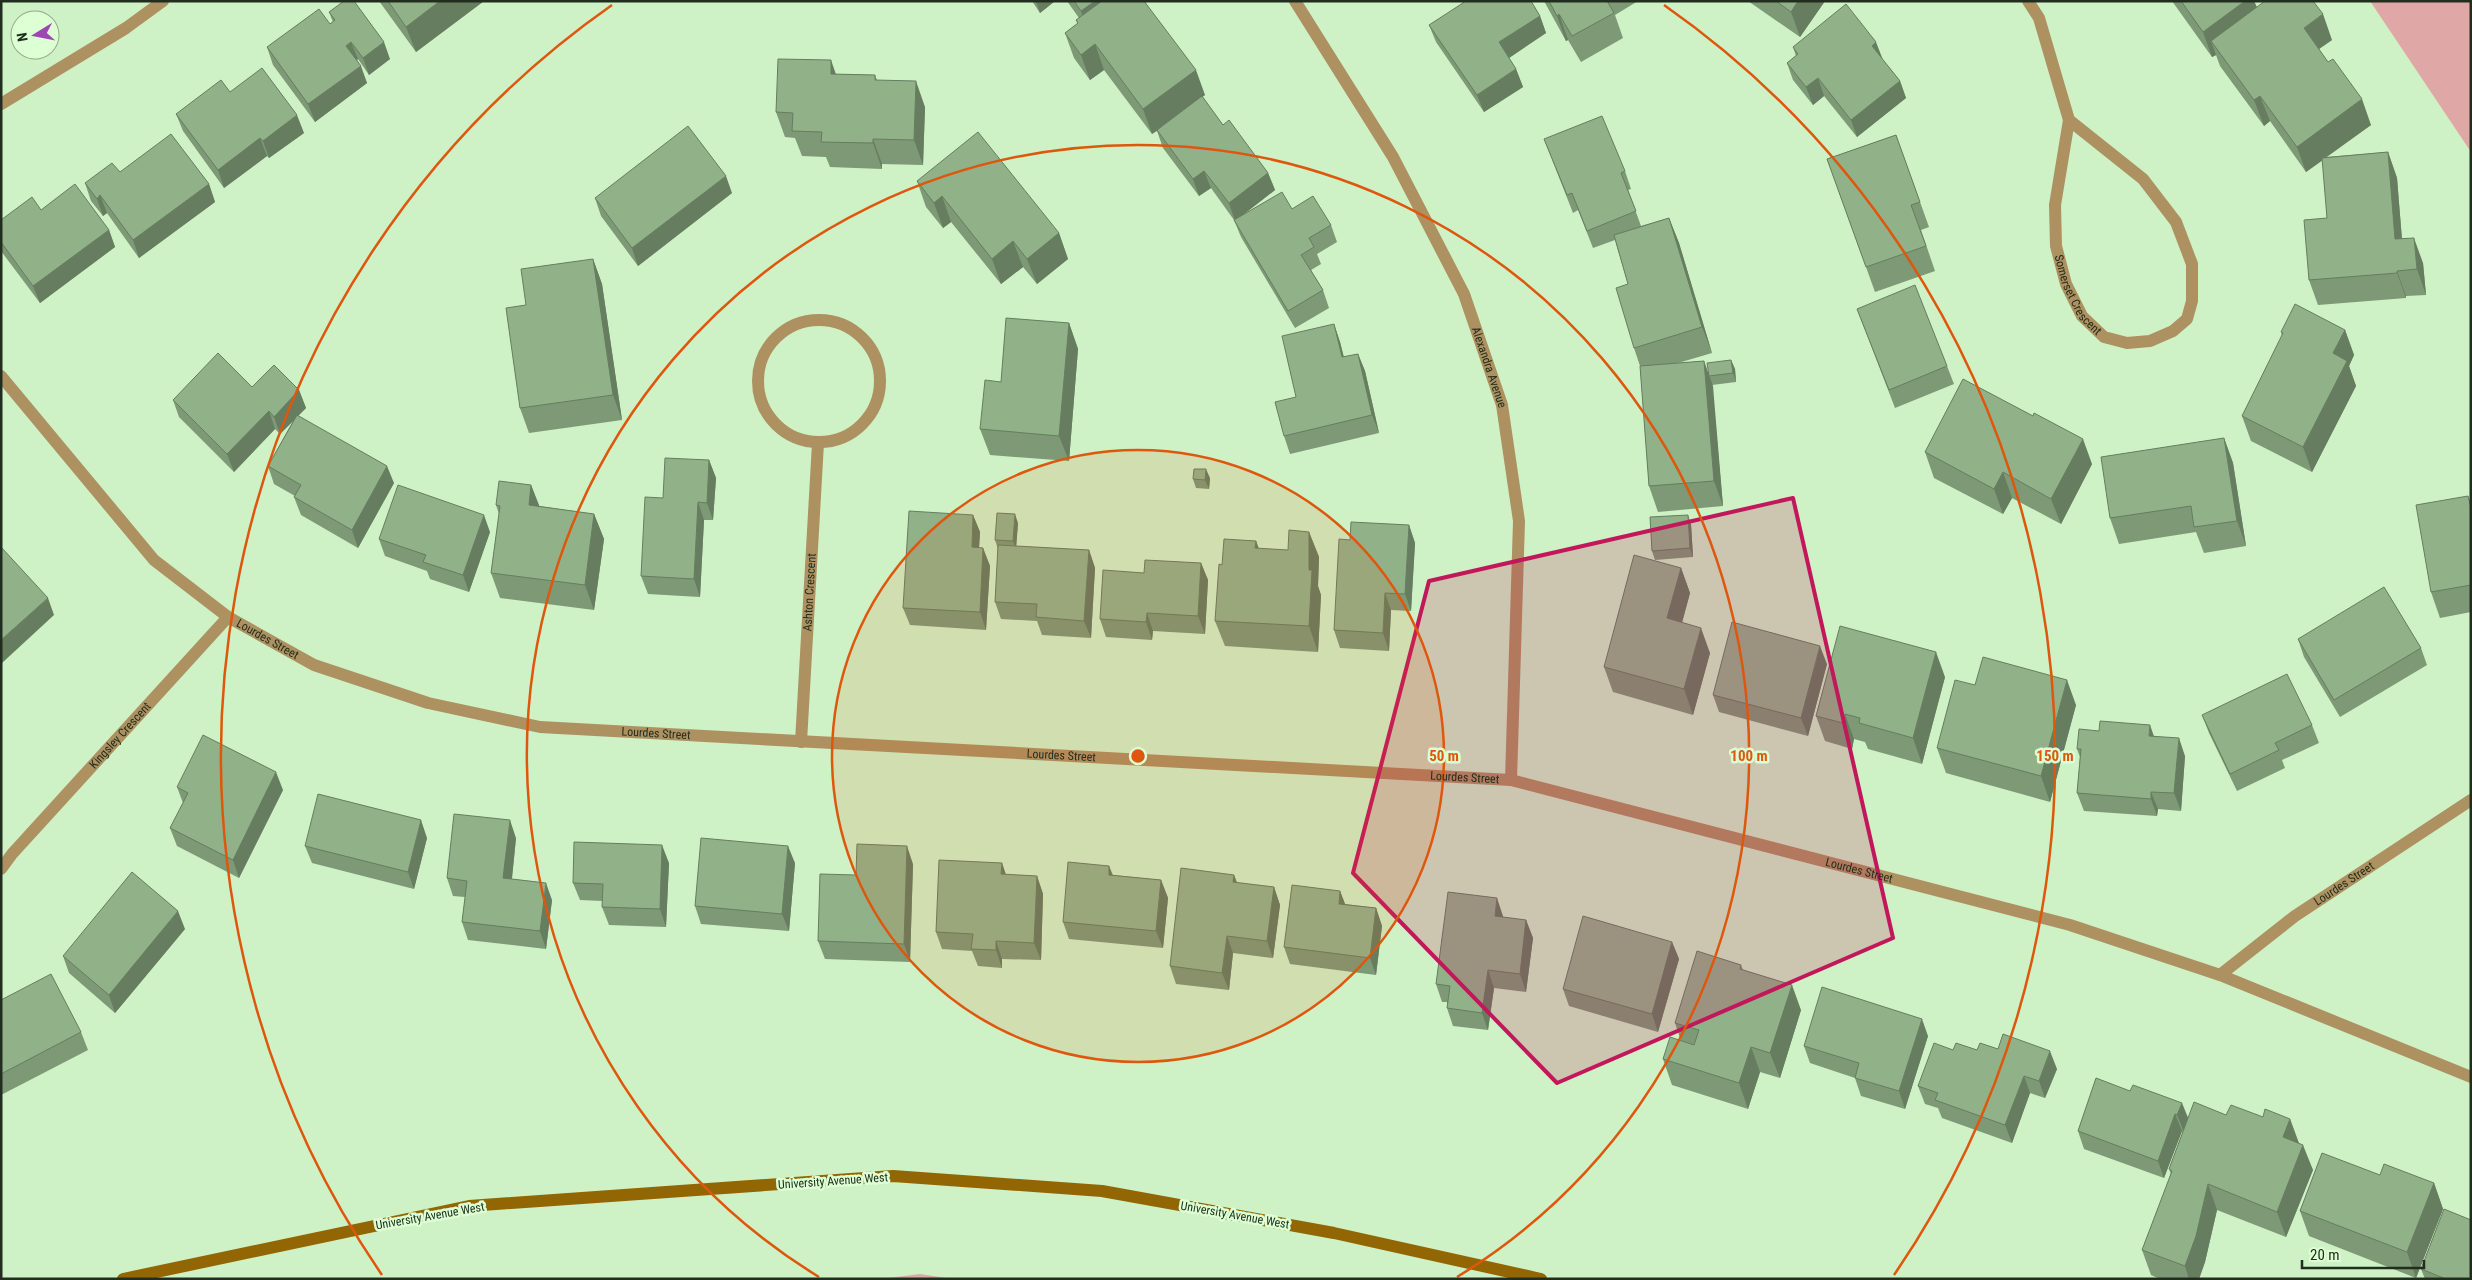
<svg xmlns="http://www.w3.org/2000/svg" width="2472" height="1280" font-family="'Roboto Condensed',sans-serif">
	<rect width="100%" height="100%" fill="#cff1c6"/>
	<!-- green -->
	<path fill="#e0a7a7" d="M2370,1H2471V152Z
		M920,1274L953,1279H880Z"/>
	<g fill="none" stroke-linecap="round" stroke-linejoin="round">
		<!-- minor -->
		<g stroke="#ae9160" stroke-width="12">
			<path id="s1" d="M1295,1L1393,157L1464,294L1502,405L1519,521L1511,780"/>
			<path id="s2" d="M2028,1L2039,18L2069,120L2055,205L2056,246L2066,284L2082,316L2104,337L2127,343L2150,341L2173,331L2187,319L2192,301V264L2176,222L2143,179L2069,120"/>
			<path d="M1,104L126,28L163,1"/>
			<circle cx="819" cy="381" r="61"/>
			<path id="s3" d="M1,376L154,560L228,617L314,665L428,703L540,727L1511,780L2070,925L2220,975L2471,1077"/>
			<path id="s4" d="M801,742L818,443"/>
			<path id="s5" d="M1,869L12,854L228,617"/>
			<path id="s6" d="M2220,975L2295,916L2471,800"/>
		</g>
		<!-- secondary -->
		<path stroke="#926603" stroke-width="12" d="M123,1279L469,1206L893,1176L1102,1191L1334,1233L1541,1279"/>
	</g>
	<!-- wall -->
	<path fill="#7d9976" d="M379,1H484L416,52Z
		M1032,1H1055L1040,13Z
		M1067,1H1144L1205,95L1202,97L1223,125L1268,173L1275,190L1243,215L1292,209L1331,225L1337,242L1317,254L1321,264L1311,270L1323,290L1329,308L1295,328L1241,237L1234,220L1211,188L1199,196L1163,148L1157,131L1152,134L1104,70L1090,80L1074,58L1065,33L1078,24L1076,20L1079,18Z
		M1544,1H1638L1615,15L1623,38L1581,62L1568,40L1566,41Z
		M1748,1H1825L1800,37Z
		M2172,1H2254L2257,7L2332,40L2319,49L2371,125L2326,157L2388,152L2397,178L2402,239L2423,263L2426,295L2406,296V298L2318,305L2309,280L2327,218L2323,160L2306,172L2270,121L2264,126L2220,66L2216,55L2212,57Z
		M329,12L390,59L369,75L358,59L357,60L367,83L315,122L273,65L267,47L330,24L333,22Z
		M1540,16L1546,33L1509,58L1516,69L1523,87L1484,112L1436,42L1429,25Z
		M1793,47L1883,60L1900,81L1906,98L1857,137L1824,96L1813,105L1793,80L1787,63L1796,56Z
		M836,74L875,75L877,80L925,107L923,165L882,164V169L830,167L826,157L802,156L795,138L785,137L776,112Z
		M230,92L304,133L269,158L267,156L224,188L183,131L176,114Z
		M1896,135L1929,227L1921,230L1935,271L1875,292L1827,159Z
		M1544,139L1625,171L1631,189L1628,190L1641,226L1669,218L1679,243L1712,353L1678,363L1704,361L1708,374L1731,360L1735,369L1736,382L1712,385L1723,506L1658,512L1649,486L1640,366L1634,348L1628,284L1615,240L1593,248L1578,210L1573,213Z
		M120,172L209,184L215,202L139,258L107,213L103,216L91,201L85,183Z
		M917,181L1059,233L1068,259L1037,284L1023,267L1001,284L951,222L943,228L926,207Z
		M732,193L638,266L601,216L595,198Z
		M41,210L109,230L115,247L40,303L1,251V220Z
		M593,259L602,284L622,420L529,433L520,408Z
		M1857,309L1947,366L1954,384L1895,408Z
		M1069,323L1078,349L1069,461L990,455L980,429L1001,382Z
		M1334,324L1340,342L1344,357L1358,354L1365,371L1379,433L1290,454L1284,436L1296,397Z
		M2345,330L2354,355L2349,366L2356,386L2312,472L2251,441L2242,416L2282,336L2281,332Z
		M252,387L299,390L306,408L298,416L394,483L358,548L301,515L294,497L295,496L274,484L268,466L293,421L280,434L275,429L234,472L179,417L173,400Z
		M2224,438L2233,463L2246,546L2204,553L2196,532L2119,544L2110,518Z
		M1925,452L2092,464L2061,524L2012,498L2003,514L1934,478Z
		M709,460L716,478L713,520H704L700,597L648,594L641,576L663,498Z
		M1210,478L1209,489L1196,488L1193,479Z
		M531,485L539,506L594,514L604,539L594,610L500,598L491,573L499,514L496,505Z
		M2468,496L2471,503V612L2440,618L2431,592Z
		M973,515L980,532L979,548H983L990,566L986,630L910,625L903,608Z
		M1018,523L1016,546L1089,550L1095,568L1091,638L1042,635L1037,621L1001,619L995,602L998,549L995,540Z
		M1691,524L1693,557L1655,560L1652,551Z
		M1409,525L1415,543L1411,611L1391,610L1389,651L1340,648L1334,630L1350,540Z
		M490,532L469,592L430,579L427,571L385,556L379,539Z
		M1309,532L1319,557L1318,586L1321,595L1318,652L1225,646L1215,621L1222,565L1256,541L1259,549L1288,550Z
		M1201,563L1208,580L1205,634L1153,631L1152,640L1106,637L1100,619L1144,573Z
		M1681,568L1690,593L1682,623L1710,653L1693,715L1613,692L1604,667Z
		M2298,639L2421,648L2427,665L2340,717L2304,657Z
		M1827,664L1808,736L1719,712L1713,695Z
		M1945,677L1922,764L1868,749L1865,742L1854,739L1852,749L1825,741L1816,716Z
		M1975,685L2076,705L2050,802L1946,773L1937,748Z
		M2202,715L2312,725L2319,743L2282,760L2285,768L2237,791L2209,733Z
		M2154,736L2185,756L2181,811L2158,809L2157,816L2084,811L2077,793L2080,757L2077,749Z
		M177,787L283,790L239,878L177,846L170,828L183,803Z
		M427,838L414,889L312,863L305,846Z
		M516,838L512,879L552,900L546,949L468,940L462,922L465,897L453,896L447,878Z
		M669,863L666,927L609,925L602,907L603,901L580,900L573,883Z
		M795,863L789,931L701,924L695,906Z
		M1002,863L1006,875L1037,876L1043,894L1041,960L1002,959V968L978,966L972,951L942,949L936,932Z
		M913,864L910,962L825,959L818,941L856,875Z
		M1109,866L1113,875L1161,880L1168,898L1163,948L1069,939L1063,922Z
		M1234,875L1237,883L1274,887L1280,905L1273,958L1233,953L1229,990L1176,984L1170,966Z
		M1340,891L1345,904L1376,908L1382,926L1376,975L1290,964L1284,947Z
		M1503,916V918L1526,920L1533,938L1526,992L1494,988L1488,1030L1453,1026L1447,1008V1002H1442L1436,984Z
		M185,929L115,1013L69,973L63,956Z
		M1672,942L1679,959L1658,1032L1569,1006L1563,989Z
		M1741,965L1743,970L1801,1010L1780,1078L1760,1072L1748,1109L1672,1085L1663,1059L1681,1041L1675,1023Z
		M1,1000L81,1032L88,1050L1,1095Z
		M1928,1036L1905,1109L1861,1096L1855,1078L1810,1063L1804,1046Z
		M1998,1049L2057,1069L2045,1098L2030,1093L2012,1143L1942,1118L1938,1108L1925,1104L1918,1086L1977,1050Z
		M2096,1078L2188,1119L2226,1115L2290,1119L2299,1143L2313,1170L2286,1237L2217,1210L2205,1262L2199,1279H2160L2151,1275L2142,1250L2171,1174L2169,1169L2183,1132L2182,1131L2164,1178L2084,1149L2078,1131Z
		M2380,1175L2434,1183L2443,1209L2416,1278L2309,1236L2300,1211Z
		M2421,1269L2471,1279H2425Z"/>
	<!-- shaded-wall -->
	<path fill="#667d60" d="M440,1H484L416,52L406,27Z
		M1036,1H1055L1040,13Z
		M1095,1H1124L1088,29L1081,11Z
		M1798,1H1825L1800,37L1791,12Z
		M2245,1H2254L2262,21L2211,41L2216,55L2212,57L2203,32Z
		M1559,14L1568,40L1566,41L1557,16Z
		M2323,14L2332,40L2313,53L2304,28Z
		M1540,16L1546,33L1506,60L1499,42Z
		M351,42L358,59L353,63L346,46Z
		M384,42L390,59L369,75L363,58Z
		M1876,42L1883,60L1872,46Z
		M1095,44L1104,70L1090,80L1081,55Z
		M831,60L840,86L831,74Z
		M361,66L367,83L315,122L308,104Z
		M1516,69L1523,87L1484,112L1477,95Z
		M1196,70L1205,95L1152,134L1143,109Z
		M1818,78L1824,96L1813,105L1806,87Z
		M916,81L925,107L923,165L914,140Z
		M1900,81L1906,98L1857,137L1851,120Z
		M2260,96L2270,121L2264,126L2254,100Z
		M2362,99L2371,125L2306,172L2297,147Z
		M297,115L304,133L269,158L263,141Z
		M260,138L267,156L224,188L218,170Z
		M873,139L882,164V169L873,143Z
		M2388,152L2397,178L2404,265L2395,239Z
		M1204,171L1211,188L1199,196L1193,179Z
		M1268,173L1275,190L1235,221L1229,203Z
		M726,176L732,193L638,266L632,248Z
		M209,184L215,202L139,258L133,240Z
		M100,195L107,213L103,216L97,199Z
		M942,196L951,222L943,228L934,203Z
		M1669,218L1679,243L1712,353L1702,327Z
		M109,230L115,247L40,303L33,286Z
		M1059,233L1068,259L1037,284L1027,259Z
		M2414,238L2423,263L2426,295L2417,269Z
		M1013,241L1023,267L1001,284L992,259Z
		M593,259L602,284L622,420L613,395Z
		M2397,271L2406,296V298L2397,273Z
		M1069,323L1078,349L1069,461L1059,436Z
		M1334,324L1340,342L1348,375L1342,357Z
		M2345,330L2354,355L2349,366L2356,386L2312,472L2303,447L2333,353Z
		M1358,354L1365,371L1379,433L1372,415Z
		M1731,360L1735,369L1736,382L1733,373Z
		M1704,361L1713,386L1723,506L1714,481Z
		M299,390L306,408L280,434L274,417Z
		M269,411L275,429L234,472L227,454Z
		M2224,438L2233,463L2246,546L2237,521Z
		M2083,439L2092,464L2061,524L2051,499Z
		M709,460L716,478L713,520L707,503Z
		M387,466L394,483L358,548L352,530Z
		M1206,469L1210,478L1209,489L1205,480Z
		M2003,472L2012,498L2003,514L1994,489Z
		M531,485L541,510L529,505Z
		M698,502L704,520L700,597L694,579Z
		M594,514L604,539L594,610L585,585Z
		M1015,514L1018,523L1016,550L1013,541Z
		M484,515L490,532L469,592L463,575Z
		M973,515L980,532L978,565L972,547Z
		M1688,515L1691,524L1693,557L1690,548Z
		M1409,525L1415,543L1411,611L1405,594Z
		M1309,532L1319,557L1318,586L1321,595L1318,652L1309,626Z
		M1256,541L1265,566L1255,548Z
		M983,548L990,566L986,630L980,612Z
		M1089,550L1095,568L1091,638L1084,621Z
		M1201,563L1208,580L1205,634L1198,616Z
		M1681,568L1690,593L1676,644L1667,618Z
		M1385,593L1391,610L1389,651L1383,633Z
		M48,598L54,615L2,663L1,659V640Z
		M1147,613L1153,631L1152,640L1146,622Z
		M1701,628L1710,653L1693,715L1684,689Z
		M1820,646L1827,664L1808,736L1801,718Z
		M1936,652L1945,677L1922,764L1913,738Z
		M2067,680L2076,705L2050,802L2041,776Z
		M1845,714L1854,739L1852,749L1843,723Z
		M2150,725L2156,742L2149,736Z
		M2179,738L2185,756L2181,811L2174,793Z
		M276,772L283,790L239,878L233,860Z
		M2151,792L2158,809L2157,816L2151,799Z
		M421,820L427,838L414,889L408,872Z
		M510,820L516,838L510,896L503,878Z
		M662,845L669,863L666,927L660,909Z
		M788,846L795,863L789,931L782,914Z
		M907,846L913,864L910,962L904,944Z
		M1002,863L1008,881L1001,874Z
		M1109,866L1115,883L1109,875Z
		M1234,875L1241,893L1233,882Z
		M1037,876L1043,894L1041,960L1034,943Z
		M1161,880L1168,898L1163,948L1156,931Z
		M546,883L552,900L546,949L540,931Z
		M1274,887L1280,905L1273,958L1267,941Z
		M1340,891L1347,909L1339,904Z
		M1497,898L1503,916L1501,934L1495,916Z
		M1376,908L1382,926L1376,975L1370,958Z
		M178,911L185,929L115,1013L109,995Z
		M1526,920L1533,938L1526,992L1520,974Z
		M1227,936L1233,953L1229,990L1222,973Z
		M996,941L1002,959V968L996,950Z
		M1672,942L1679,959L1658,1032L1652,1014Z
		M1488,970L1494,988L1488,1030L1482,1013Z
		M1792,985L1801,1010L1780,1078L1770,1053Z
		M1922,1019L1928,1036L1905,1109L1899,1091Z
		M1751,1047L1760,1072L1748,1109L1739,1083Z
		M2050,1051L2057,1069L2045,1098L2039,1081Z
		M2024,1076L2030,1093L2012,1143L2005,1125Z
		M2182,1103L2189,1120L2184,1132L2177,1115Z
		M2175,1114L2182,1131L2164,1178L2158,1161Z
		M2290,1119L2299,1144L2283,1137Z
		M2303,1145L2313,1170L2286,1237L2277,1212Z
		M2434,1183L2443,1209L2416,1278L2407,1252Z
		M2208,1184L2217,1210L2205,1262L2199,1279H2189L2185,1266Z"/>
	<!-- building -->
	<path fill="#91b289" stroke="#667d60" d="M344,1H354L384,42L363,58L351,42L346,46L361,66L308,104L267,47L319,9L330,24L335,20L329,12Z
		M388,1H440L406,27Z
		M1074,1H1095L1081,11Z
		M1102,1H1144L1196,70L1143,109L1095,44L1081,55L1065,33L1078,23L1076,20Z
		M1466,1H1531L1540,16L1499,42L1516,69L1477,95L1429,25Z
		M1549,1H1607L1614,13L1572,36L1559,14L1557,16Z
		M1776,1H1798L1791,12Z
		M2181,1H2245L2203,32Z
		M2265,1H2313L2323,14L2304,28L2328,62L2333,59L2362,99L2297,147L2260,96L2254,100L2211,41Z
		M1846,4L1876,42L1872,46L1900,81L1851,120L1818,78L1806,87L1787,63L1798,54L1793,47Z
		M778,59L831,60V74L875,75V80L916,81L914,140L873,139V143L821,142L822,132L792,131L793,113L776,112Z
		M262,68L297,115L263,141L260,138L218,170L176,114L221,80L230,92Z
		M1202,96L1223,125L1229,120L1268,173L1229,203L1204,171L1193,179L1157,130Z
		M1602,116L1625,171L1621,173L1636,211L1587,231L1572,193L1567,195L1544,139Z
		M688,126L726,176L632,248L595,198Z
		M978,132L1059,233L1027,259L1013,241L992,259L942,196L934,203L917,181Z
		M171,134L209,184L133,240L100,195L97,199L85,183L112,163L120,172Z
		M1896,135L1920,202L1911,205L1926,246L1866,267L1827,159Z
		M2388,152L2395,239L2414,238L2417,269L2397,271V273L2309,280L2304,220L2327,218L2322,158Z
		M75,184L109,230L33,286L1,242V220L32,197L41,210Z
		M1282,192L1292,209L1313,196L1331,225L1309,238L1314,247L1301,255L1323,290L1288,311L1234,220Z
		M1669,218L1702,327L1634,348L1616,288L1628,284L1614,235Z
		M593,259L613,395L520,408L506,308L526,305L521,269Z
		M1915,285L1947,366L1889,390L1857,309Z
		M2295,304L2345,330L2333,353L2347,361L2303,447L2242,416L2283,333L2281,332Z
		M1006,318L1069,323L1059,436L980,429L985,380L1001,382Z
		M1334,324L1342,357L1358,354L1372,415L1284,436L1275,402L1296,397L1282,336Z
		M218,353L252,387L274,365L299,390L274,417L269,411L227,454L173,400Z
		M1731,360L1733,373L1709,376L1707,363Z
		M1704,361L1714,481L1649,486L1640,366Z
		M1963,379L2033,416L2034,413L2083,439L2051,499L2003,472L1994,489L1925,452Z
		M297,415L387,466L352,530L294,497L301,485L268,466Z
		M2224,438L2237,521L2194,527L2191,506L2110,518L2101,457Z
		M665,458L709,460L707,503L698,502L694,579L641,576L645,497L663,498Z
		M1194,469H1206L1205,480L1193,479Z
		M499,481L531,485L529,505L594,514L585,585L491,573L500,506L496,505Z
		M398,485L484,515L463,575L423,562L426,555L379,539Z
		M2468,496L2471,508V585L2431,592L2416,505Z
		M909,511L973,515L972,547L983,548L980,612L903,608Z
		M997,513L1015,514L1013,541L995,540Z
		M1688,515L1690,548L1652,551L1650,517Z
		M1351,522L1409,525L1405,594L1385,593L1383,633L1334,630L1339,539L1350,540Z
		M1289,530L1309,532V570H1312L1309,626L1215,621L1219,564L1222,565L1224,539L1256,541L1255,548L1288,550Z
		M998,545L1089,550L1084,621L1036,617L1037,604L995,602Z
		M1,547L48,598L1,640Z
		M1634,555L1681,568L1667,618L1701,628L1684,689L1604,667Z
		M1145,560L1201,563L1198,616L1147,613L1146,622L1100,619L1103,570L1144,573Z
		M2384,587L2421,648L2334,700L2298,639Z
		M1732,622L1820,646L1801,718L1713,695Z
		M1840,626L1936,652L1913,738L1859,723L1860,718L1845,714L1843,723L1816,716Z
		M1983,657L2067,680L2041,776L1937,748L1955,680L1975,685Z
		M2287,674L2312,725L2275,743L2279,750L2230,774L2202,715Z
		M2100,721L2150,725L2149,736L2179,738L2174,793L2151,792V799L2077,793L2081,749H2077L2079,729L2099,731Z
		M203,735L276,772L233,860L170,828L188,793L177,787Z
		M318,794L421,820L408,872L305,846Z
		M454,814L510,820L503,878L546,883L540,931L462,922L467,881L447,878Z
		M701,838L788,846L782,914L695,906Z
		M574,842L662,845L660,909L602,907L603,884L573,883Z
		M857,844L907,846L904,944L818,941L820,874L856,875Z
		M939,860L1002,863L1001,874L1037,876L1034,943L996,941V950L971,949L973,934L936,932Z
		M1068,862L1109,866V875L1161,880L1156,931L1063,922Z
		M1181,868L1234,875L1233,882L1274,887L1267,941L1227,936L1222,973L1170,966Z
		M132,872L178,911L109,995L63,956Z
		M1292,885L1340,891L1339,904L1376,908L1370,958L1284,947Z
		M1448,892L1497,898L1495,916L1526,920L1520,974L1488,970L1482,1013L1447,1008L1450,986L1436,984Z
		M1583,916L1672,942L1652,1014L1563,989Z
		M1697,951L1741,965L1740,969L1792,985L1770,1053L1751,1047L1739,1083L1663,1059L1670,1037L1694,1045L1699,1030L1675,1023Z
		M51,974L81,1032L1,1074V1000Z
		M1822,987L1922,1019L1899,1091L1855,1078L1859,1063L1804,1046Z
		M2003,1034L2050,1051L2039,1081L2024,1076L2005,1125L1935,1100L1938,1093L1918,1086L1934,1043L1953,1050L1956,1043L1977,1050L1980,1043L1998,1049Z
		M2096,1078L2130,1091L2133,1085L2182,1103L2177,1115L2175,1114L2158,1161L2078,1131Z
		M2194,1102L2226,1115L2231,1105L2263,1117L2265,1109L2290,1119L2283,1137L2303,1145L2277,1212L2208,1184L2196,1236L2185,1266L2142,1250L2172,1171L2169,1169Z
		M2322,1153L2380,1175L2384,1164L2434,1183L2407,1252L2300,1211Z
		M2444,1209L2471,1220V1279H2446L2421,1269Z"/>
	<!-- marked area -->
	<path fill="#c2185b" fill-opacity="0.2" stroke="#c2185b" stroke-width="4" stroke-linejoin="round" d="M1793,498L1893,938L1557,1083L1353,873L1429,581Z"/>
	<!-- distance rings -->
	<circle cx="1138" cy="756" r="306" fill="#de570d" fill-opacity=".12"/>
	<g fill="none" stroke="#de570d" stroke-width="2.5">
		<circle cx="1138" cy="756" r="306"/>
		<path d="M819 1277A611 611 0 1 1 1457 1277"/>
		<path d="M382 1275A917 917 0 0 1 612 5M1664 5A917 917 0 0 1 1894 1275"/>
	</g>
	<g text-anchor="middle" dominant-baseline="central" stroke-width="5" stroke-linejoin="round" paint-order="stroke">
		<!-- street labels -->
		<g font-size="12" fill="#212e1e" stroke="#dcffd3">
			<text stroke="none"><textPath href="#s2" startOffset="308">Somerset Crescent</textPath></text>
			<text stroke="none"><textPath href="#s1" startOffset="416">Alexandra Avenue</textPath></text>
			<text stroke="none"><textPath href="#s4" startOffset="150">Ashton Crescent</textPath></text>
			<text stroke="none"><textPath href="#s3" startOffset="378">Lourdes Street</textPath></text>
			<text stroke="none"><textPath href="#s3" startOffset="782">Lourdes Street</textPath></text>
			<text stroke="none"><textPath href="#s5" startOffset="179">Kingsley Crescent</textPath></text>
			<text stroke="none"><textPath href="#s3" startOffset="1188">Lourdes Street</textPath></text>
			<text stroke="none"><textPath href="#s3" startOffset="1592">Lourdes Street</textPath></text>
			<text stroke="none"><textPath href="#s3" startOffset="1998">Lourdes Street</textPath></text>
			<text stroke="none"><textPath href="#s6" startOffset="154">Lourdes Street</textPath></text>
			<text transform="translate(833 1181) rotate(-4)">University Avenue West</text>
			<text transform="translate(1235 1215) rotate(10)">University Avenue West</text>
			<text transform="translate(430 1216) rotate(-10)">University Avenue West</text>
		</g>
	</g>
	<circle cx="1138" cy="756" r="8" fill="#de570d" stroke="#dcffd3" stroke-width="2.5"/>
	<g font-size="15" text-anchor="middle" font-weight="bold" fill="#de570d" stroke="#dcffd3" stroke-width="5" stroke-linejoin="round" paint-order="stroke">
		<text x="1444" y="761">50 m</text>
		<text x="1749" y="761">100 m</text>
		<text x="2055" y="761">150 m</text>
	</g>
	<!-- border -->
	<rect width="2472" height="1280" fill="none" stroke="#212e1e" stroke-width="5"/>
	<!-- north arrow -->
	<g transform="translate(35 35) rotate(260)"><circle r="24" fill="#dcffd3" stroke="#91ab8b"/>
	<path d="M0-4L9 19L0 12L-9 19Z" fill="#9e47b4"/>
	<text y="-8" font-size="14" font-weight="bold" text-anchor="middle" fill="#212e1e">N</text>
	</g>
	<!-- scale -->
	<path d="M2302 1260v8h122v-8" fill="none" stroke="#212e1e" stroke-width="2.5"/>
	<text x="2310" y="1260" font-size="15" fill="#212e1e" stroke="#dcffd3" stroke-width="4" paint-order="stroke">20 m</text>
</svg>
